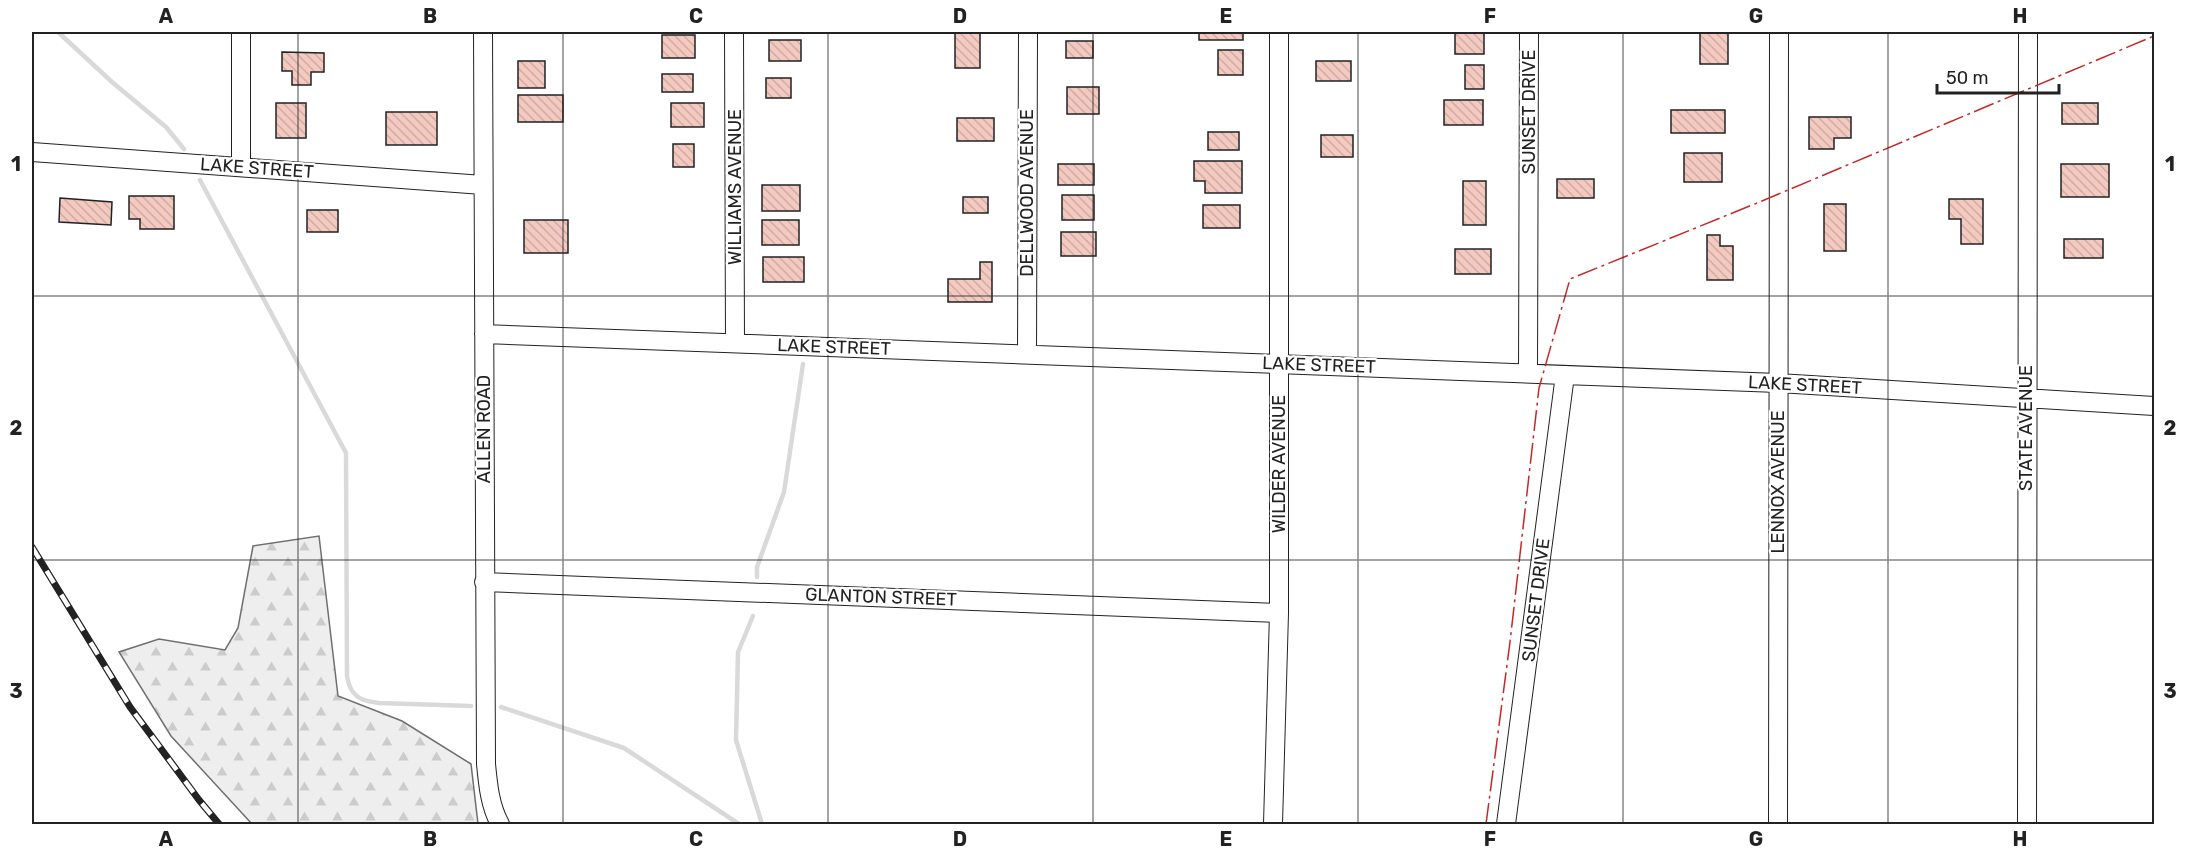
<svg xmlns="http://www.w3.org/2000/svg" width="2186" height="856" font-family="Rubik,sans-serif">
	<defs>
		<pattern id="forest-firs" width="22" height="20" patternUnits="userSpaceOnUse" patternTransform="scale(1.5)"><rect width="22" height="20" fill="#eee"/><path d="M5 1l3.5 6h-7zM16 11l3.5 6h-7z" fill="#ccc"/></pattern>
		<pattern id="building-back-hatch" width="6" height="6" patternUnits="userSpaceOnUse" patternTransform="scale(1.5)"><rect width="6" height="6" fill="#f3c9c0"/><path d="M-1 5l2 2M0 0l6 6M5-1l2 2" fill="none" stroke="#d0aca5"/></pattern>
	</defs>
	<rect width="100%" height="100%" fill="#fff"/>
	<!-- forest -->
	<path fill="url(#forest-firs)" stroke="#6f6f6f" stroke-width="1.5" d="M319,536L338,696L402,721L471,764L478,824H252L171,736L119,652L159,639L225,650L238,628L253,546Z"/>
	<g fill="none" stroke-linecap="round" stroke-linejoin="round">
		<!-- stream -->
		<path stroke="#d9d9d9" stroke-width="4.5" d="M58,32L112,82L166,127L184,149
			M200,180L346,453L347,676C350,696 360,701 379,703L471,706
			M757,577V567L784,492L803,364
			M753,616L738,652L736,740L762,824
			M501,707L624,748L739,824"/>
	</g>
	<!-- building -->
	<path fill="url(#building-back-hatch)" stroke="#222" stroke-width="1.5" d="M955,32H980V68H955Z
		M1199,32H1243V40H1199Z
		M1700,32H1728V64H1700Z
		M1455,33H1484V54H1455Z
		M662,35H695V58H662Z
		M769,40H801V61H769Z
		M1066,41H1093V58H1066Z
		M1218,50H1243V75H1218Z
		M282,52L324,53V72H311V85H292V71H282Z
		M518,61H545V88H518Z
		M1316,61H1351V81H1316Z
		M1465,65H1484V89H1465Z
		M662,74H693V92H662Z
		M766,78H791V98H766Z
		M1067,87H1099V114H1067Z
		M518,95H563V122H518Z
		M1444,100H1483V125H1444Z
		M276,103H306V138H276Z
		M671,103H704V127H671Z
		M2062,103H2098V124H2062Z
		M1671,110H1725V133H1671Z
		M386,112H437V145H386Z
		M1809,117H1851V138H1834V149H1809Z
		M957,118H994V141H957Z
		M1208,132H1239V150H1208Z
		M1321,135H1353V157H1321Z
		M673,144H694V167H673Z
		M1684,153H1722V182H1684Z
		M1194,161H1242V193H1205V181H1194Z
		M1058,164H1094V185H1058Z
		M2061,164H2109V197H2061Z
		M1557,179H1594V198H1557Z
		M1463,181H1486V225H1463Z
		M762,185H800V211H762Z
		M1062,195H1094V220H1062Z
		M129,196H174V229H140V219H129Z
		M963,197H988V213H963Z
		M60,198L112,202L111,225L59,222Z
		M1949,199H1983V244H1961V219H1949Z
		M1824,204H1846V251H1824Z
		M1203,205H1240V228H1203Z
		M307,210H338V232H307Z
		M524,220H568V253H524Z
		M762,220H799V245H762Z
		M1061,232H1096V256H1061Z
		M1707,235H1720V246H1733V280H1707Z
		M2064,239H2103V258H2064Z
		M1455,249H1491V274H1455Z
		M763,257H804V282H763Z
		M980,262H992V302H948V279H980Z"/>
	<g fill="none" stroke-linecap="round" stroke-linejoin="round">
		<defs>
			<path id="minor" d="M241,32V167
				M483,32L486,764C488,785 490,806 500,824
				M734,32L735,343
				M32,152L483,185
				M484,334L1778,383L2154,406
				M1027,354L1028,32
				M1528,373L1529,32
				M484,582L1279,613
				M1273,824L1279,613V32
				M1506,824L1565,375
				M1778,824L1779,32
				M2027,824L2028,32"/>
		</defs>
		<!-- minor casing -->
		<use href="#minor" stroke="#222" stroke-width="20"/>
		<!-- minor -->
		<use href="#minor" stroke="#fff" stroke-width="18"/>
		<defs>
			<path id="rail" d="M32,547L130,707L199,800L219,824"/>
		</defs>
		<!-- rail casing -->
		<use href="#rail" stroke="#222" stroke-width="7"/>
		<!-- rail -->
		<use href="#rail" stroke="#fff" stroke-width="4.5" stroke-dasharray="14" stroke-linecap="butt"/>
		<!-- power -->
		<path stroke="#c62828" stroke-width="1.5" stroke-dasharray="21 4.5 3 4.5" stroke-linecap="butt" d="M1486,824L1510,642L1539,388L1570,279L1762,201L2154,36"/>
	</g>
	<!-- grid -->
	<path fill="none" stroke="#222" stroke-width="1.5" stroke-opacity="0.55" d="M298,32V824M563,32V824M828,32V824M1093,32V824M1358,32V824M1623,32V824M1888,32V824M32,296H2154M32,560H2154"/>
	<g text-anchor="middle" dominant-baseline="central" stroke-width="4.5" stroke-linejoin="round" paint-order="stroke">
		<!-- street labels -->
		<g font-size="18" fill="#222" stroke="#fff">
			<text transform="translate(1529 112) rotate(-90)">SUNSET DRIVE</text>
			<text transform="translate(257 168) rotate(4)">LAKE STREET</text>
			<text transform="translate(735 187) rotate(-90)">WILLIAMS AVENUE</text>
			<text transform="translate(1027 193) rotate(-90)">DELLWOOD AVENUE</text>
			<text transform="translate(834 347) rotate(2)">LAKE STREET</text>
			<text transform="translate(1319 365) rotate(2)">LAKE STREET</text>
			<text transform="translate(1805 385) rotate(3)">LAKE STREET</text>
			<text transform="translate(2026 428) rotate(-90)">STATE AVENUE</text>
			<text transform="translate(484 429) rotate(-90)">ALLEN ROAD</text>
			<text transform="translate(1279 464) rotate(-90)">WILDER AVENUE</text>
			<text transform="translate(1778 482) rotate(-90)">LENNOX AVENUE</text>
			<text transform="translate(881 597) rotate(2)">GLANTON STREET</text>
			<text transform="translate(1536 600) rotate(-83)">SUNSET DRIVE</text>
		</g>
	</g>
	<!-- border -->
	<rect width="2186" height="856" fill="none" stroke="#ffffff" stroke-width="66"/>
	<!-- scale -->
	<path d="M1937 84v9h122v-9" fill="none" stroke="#222222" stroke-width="3"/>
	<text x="1946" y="84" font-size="18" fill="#222222" stroke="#ffffff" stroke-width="4.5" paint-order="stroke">50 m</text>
	<rect x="33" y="33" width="2120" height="790" fill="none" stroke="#222" stroke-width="2"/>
	<g font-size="20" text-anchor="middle" font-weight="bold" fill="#222">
		<text x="166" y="23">A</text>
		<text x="430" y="23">B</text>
		<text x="696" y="23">C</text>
		<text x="960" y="23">D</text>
		<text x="1226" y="23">E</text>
		<text x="1490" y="23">F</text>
		<text x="1756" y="23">G</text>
		<text x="2020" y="23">H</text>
		<text x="16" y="171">1</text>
		<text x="2170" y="171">1</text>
		<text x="16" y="435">2</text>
		<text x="2170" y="435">2</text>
		<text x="16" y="698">3</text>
		<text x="2170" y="698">3</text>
		<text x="166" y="846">A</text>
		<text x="430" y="846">B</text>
		<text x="696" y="846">C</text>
		<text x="960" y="846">D</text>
		<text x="1226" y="846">E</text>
		<text x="1490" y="846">F</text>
		<text x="1756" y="846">G</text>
		<text x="2020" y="846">H</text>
	</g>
</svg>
